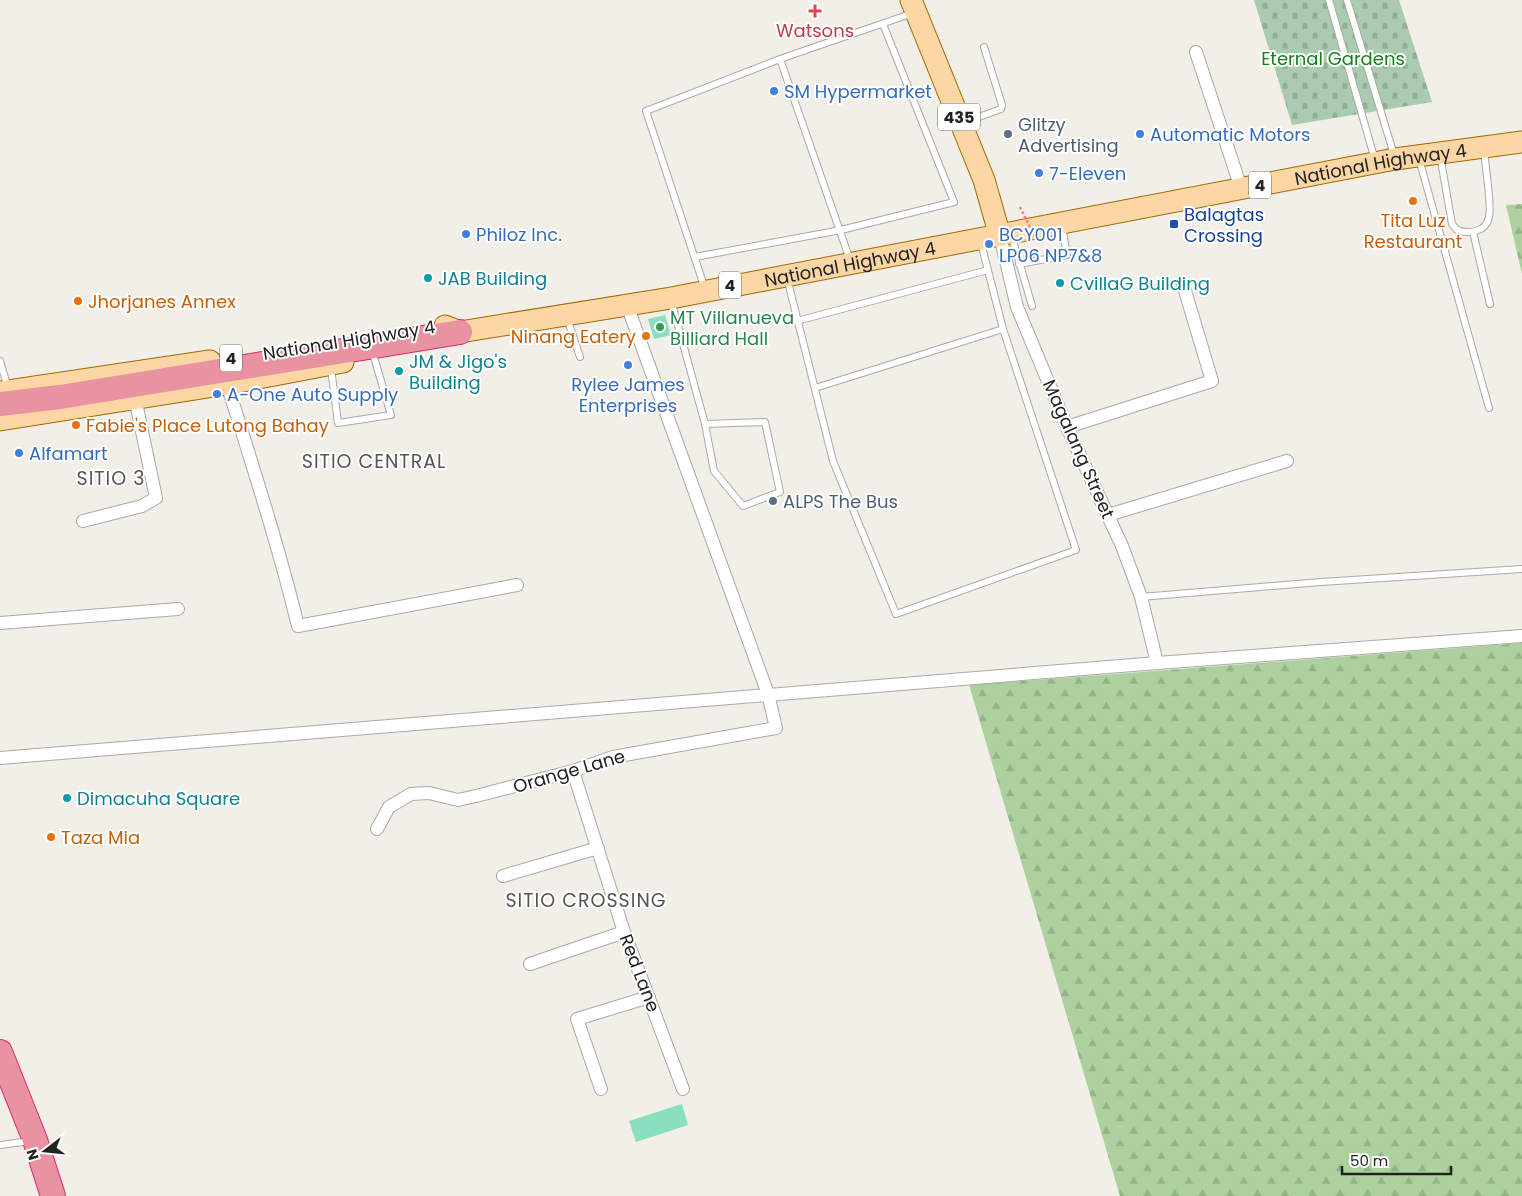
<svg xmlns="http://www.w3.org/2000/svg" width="1522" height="1196" font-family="Poppins,sans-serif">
	<defs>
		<pattern id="forest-firs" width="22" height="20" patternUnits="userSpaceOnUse" patternTransform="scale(1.25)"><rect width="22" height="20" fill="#add19e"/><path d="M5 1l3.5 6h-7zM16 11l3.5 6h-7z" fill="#95b388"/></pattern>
		<pattern id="cemetery-stones" width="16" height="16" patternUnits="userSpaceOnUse" patternTransform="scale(1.25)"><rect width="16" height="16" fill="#aacbaf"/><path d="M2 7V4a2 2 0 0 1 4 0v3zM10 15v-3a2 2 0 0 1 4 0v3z" fill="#92ae96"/></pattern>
	</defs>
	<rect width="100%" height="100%" fill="#f2efe9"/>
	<!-- forest -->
	<path fill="url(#forest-firs)" d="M1522,204V274L1506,205Z
		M1522,643V1196H1120L969,685Z"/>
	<!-- cemetery -->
	<path fill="url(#cemetery-stones)" d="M1254,0H1399L1432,102L1292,125Z"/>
	<!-- pitch -->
	<path fill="#88e0be" d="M665,315L671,335L654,339L648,319Z
		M682,1104L688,1125L636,1142L629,1121Z"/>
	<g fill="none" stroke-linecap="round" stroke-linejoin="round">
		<defs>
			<path id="lane" d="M1329,0L1375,160
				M1347,0L1394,155
				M780,59L850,260
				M965,122L1001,109L1002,105L984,47
				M1440,155L1452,224L1457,230C1468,234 1486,233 1489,217C1492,205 1485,165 1484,150
				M1419,159L1489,408
				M1473,232L1490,304
				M1012,237L1032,306
				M695,257L841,230L954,202L883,24
				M1019,264L1067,255L1062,226
				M787,278L833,461L896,614L1076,550L1003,329L981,243
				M705,289L646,111L780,59L913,13
				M671,300L705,424L714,471L743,506L780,492L765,422L705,424
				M567,318L580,357
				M797,321L988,270
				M0,361L8,388
				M331,368L338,423L391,415L374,357
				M815,388L1003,329
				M1141,597L1321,582L1522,569
				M0,1145L31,1141"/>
			<path id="street" d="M1196,52L1241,188
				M1000,236L1017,307L1067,427L1122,546L1141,597L1157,663
				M227,384C252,464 278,544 298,626L517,585
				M1067,427L1212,381L1183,284
				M1108,515L1287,461
				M83,521L142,506L156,498L135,398
				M0,623L178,609
				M0,758L1157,663L1522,636
				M573,771L624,932L683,1089
				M377,829L389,807L411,794L429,793L458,800L476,796L573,771L613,757L776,728L768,694L627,305
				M503,876L598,848
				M530,964L624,932
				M601,1089L577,1019L649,997"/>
			<g id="primary">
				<path d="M911,0L984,180L1000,236"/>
				<path id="s1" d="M445,326L460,332L671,298L1395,159L1522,142"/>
				<path d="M0,392L210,361"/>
				<path d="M0,420L227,384L343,362"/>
			</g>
			<path id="highway" d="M0,404L60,397L460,332
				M0,1052L35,1140L53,1196"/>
		</defs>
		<!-- lane casing -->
		<use href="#lane" stroke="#a9a9a9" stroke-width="8"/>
		<!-- street casing -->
		<use href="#street" stroke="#a9a9a9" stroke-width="14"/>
		<!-- primary casing -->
		<use href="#primary" stroke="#a06b00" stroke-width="23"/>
		<!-- highway casing -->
		<use href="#highway" stroke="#dc2a67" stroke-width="26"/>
		<!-- lane -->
		<use href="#lane" stroke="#fff" stroke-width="6"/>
		<!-- street -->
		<use href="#street" stroke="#fff" stroke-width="12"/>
		<!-- primary -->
		<use href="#primary" stroke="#fcd6a4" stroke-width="21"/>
		<!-- highway -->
		<use href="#highway" stroke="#e892a2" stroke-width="24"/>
		<!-- path-bridge -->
		<path stroke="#fa8072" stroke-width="2.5" stroke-dasharray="2.5 2.5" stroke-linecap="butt" d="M1020,207L1036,239"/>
	</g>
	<!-- markers -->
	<path fill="#e0444e" stroke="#fff" stroke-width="2" d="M812.5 3.5h5v5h5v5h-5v5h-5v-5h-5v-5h5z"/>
	<g fill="#3f7fe0" stroke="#fff" stroke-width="2">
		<circle cx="774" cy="91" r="5"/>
		<circle cx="1140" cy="134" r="5"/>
		<circle cx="1039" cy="173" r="5"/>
		<circle cx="466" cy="234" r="5"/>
		<circle cx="989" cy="244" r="5"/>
		<circle cx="628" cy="365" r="5"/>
		<circle cx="217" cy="394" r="5"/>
		<circle cx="19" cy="453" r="5"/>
	</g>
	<g fill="#5c6f8a" stroke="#fff" stroke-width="2">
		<circle cx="1008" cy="134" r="5"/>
		<circle cx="773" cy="501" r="5"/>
	</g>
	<g fill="#e8710a" stroke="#fff" stroke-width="2">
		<circle cx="1413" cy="201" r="5"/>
		<circle cx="78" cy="301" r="5"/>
		<circle cx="646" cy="336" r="5"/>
		<circle cx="76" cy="425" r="5"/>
		<circle cx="51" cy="837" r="5"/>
	</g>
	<rect fill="#1a4fb4" stroke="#fff" stroke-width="2" x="1169" y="219" width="10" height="10" rx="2.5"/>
	<g fill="#0f9aa8" stroke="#fff" stroke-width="2">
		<circle cx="428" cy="278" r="5"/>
		<circle cx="1060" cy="283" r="5"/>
		<circle cx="399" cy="371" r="5"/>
		<circle cx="67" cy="798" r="5"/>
	</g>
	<circle fill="#2e9e5b" stroke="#fff" stroke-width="2" cx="660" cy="327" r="5"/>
	<g text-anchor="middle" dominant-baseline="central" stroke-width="4" stroke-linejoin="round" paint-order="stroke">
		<!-- shield labels -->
		<g fill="#fff" stroke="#646464" stroke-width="1">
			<rect x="938" y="103.5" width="42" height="27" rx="4"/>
			<rect x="1249" y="171.5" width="22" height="27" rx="4"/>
			<rect x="719" y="271.5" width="22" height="27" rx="4"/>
			<rect x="220" y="344.5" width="22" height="27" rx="4"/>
		</g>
		<g font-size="16" font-weight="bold" fill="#222">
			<text x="959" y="117">435</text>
			<text x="1260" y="185">4</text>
			<text x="730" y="285">4</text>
			<text x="231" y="358">4</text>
		</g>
		<!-- health labels -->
		<g font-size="18" fill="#be3a42" stroke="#fff">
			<text x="815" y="30">Watsons</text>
		</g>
		<!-- park labels -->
		<g font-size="18" fill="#0c8416" stroke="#fff">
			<text x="1333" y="58">Eternal Gardens</text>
		</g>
		<!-- shop labels -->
		<g font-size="18" fill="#366cbe" stroke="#fff" text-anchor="start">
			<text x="784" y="91">SM Hypermarket</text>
			<text x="1150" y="134">Automatic Motors</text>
			<text x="1049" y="173">7-Eleven</text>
			<text x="476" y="234">Philoz Inc.</text>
			<text x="999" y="234">BCY001<tspan x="999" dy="21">LP06 NP7&amp;8</tspan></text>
			<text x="628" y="384" text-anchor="middle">Rylee James<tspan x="628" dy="21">Enterprises</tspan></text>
			<text x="227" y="394">A-One Auto Supply</text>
			<text x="29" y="453">Alfamart</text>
		</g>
		<!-- service labels -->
		<g font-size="18" fill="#4e5e75" stroke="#fff" text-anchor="start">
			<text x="1018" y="124">Glitzy<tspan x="1018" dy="21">Advertising</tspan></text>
			<text x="783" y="501">ALPS The Bus</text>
		</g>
		<!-- street labels -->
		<g font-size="18" fill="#222" stroke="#fff">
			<text stroke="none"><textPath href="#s1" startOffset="952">National Highway 4</textPath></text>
			<text stroke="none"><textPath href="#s1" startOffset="412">National Highway 4</textPath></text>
			<text transform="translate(349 340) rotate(-9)">National Highway 4</text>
			<text transform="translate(1079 449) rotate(66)">Magalang Street</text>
			<text transform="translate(569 771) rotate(-16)">Orange Lane</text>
			<text transform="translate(640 973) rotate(69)">Red Lane</text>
		</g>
		<!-- transit labels -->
		<g font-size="18" fill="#164399" stroke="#fff" text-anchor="start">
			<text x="1184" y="214">Balagtas<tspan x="1184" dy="21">Crossing</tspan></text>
		</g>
		<!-- food labels -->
		<g font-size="18" fill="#c56008" stroke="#fff" text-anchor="start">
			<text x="1413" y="220" text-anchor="middle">Tita Luz<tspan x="1413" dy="21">Restaurant</tspan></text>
			<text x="88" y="301">Jhorjanes Annex</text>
			<text x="636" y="336" text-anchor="end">Ninang Eatery</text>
			<text x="86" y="425">Fabie's Place Lutong Bahay</text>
			<text x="61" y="837">Taza Mia</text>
		</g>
		<!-- culture labels -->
		<g font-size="18" fill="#0d838f" stroke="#fff" text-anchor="start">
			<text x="438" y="278">JAB Building</text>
			<text x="1070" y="283">CvillaG Building</text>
			<text x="409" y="361">JM &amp; Jigo's<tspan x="409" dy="21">Building</tspan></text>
			<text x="77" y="798">Dimacuha Square</text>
		</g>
		<!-- leisure labels -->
		<g font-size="18" fill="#27864d" stroke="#fff" text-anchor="start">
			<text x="670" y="317">MT Villanueva<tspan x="670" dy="21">Billiard Hall</tspan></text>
		</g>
		<!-- neighbourhood labels -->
		<g font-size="19" letter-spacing="1" fill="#555" stroke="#fff">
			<text x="374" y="461">SITIO CENTRAL</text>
			<text x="111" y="478">SITIO 3</text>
			<text x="586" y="900">SITIO CROSSING</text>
		</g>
	</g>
	<!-- north arrow -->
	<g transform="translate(45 1151) rotate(254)" stroke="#ffffff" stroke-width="4" paint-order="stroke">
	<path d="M0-4L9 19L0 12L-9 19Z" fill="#222222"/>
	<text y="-8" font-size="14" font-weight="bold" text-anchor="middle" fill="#222222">N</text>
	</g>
	<!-- scale -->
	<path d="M1342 1166v8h109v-8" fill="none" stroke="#222222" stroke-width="2.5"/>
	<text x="1350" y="1166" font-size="15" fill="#222222" stroke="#ffffff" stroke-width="4" paint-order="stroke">50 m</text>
</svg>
